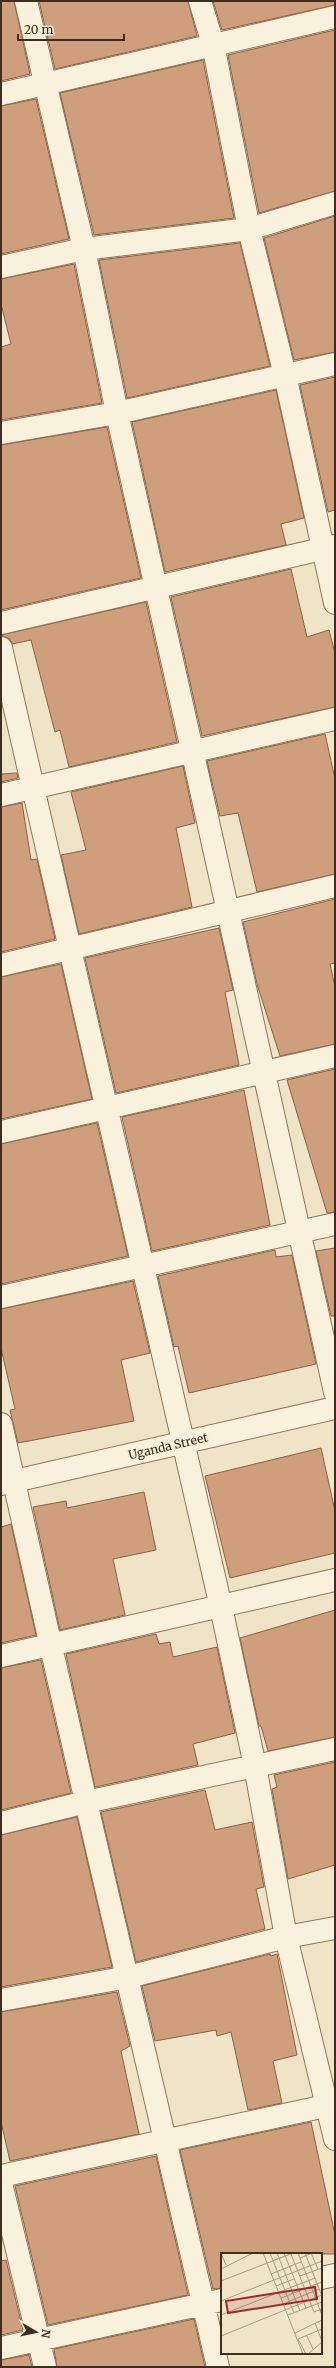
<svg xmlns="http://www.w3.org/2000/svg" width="336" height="2368" font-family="Merriweather,serif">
	<rect width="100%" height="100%" fill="#f0e4c8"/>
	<!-- building -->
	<path fill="#cf9f7d" stroke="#8d5f41" d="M1,1H14L30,74L1,81Z
		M39,1H188L197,36L55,69Z
		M213,1H335V5L222,30Z
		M335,30V191L259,213L228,55Z
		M203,60L234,218L94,235L60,93Z
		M36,99L69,239L1,254V106Z
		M335,216V352L294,360L264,238Z
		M240,243L270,366L127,398L99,260Z
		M74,264L102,403L1,420V347L11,344L1,304V279Z
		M335,377V510L328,512L300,385Z
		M276,390L304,518L281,524L286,545L165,572L132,422Z
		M107,427L141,578L1,610V445Z
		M291,569L307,637L329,630L335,653V707L202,736L171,597Z
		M146,602L177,742L69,767L60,730L55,732L31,640L12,644L10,639L1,635Z
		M325,734L335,779V874L257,892L238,813L220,816L207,761Z
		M183,766L195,823L176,828L192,907L79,934L61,855L86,850L71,792Z
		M17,773L18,778L1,782V774Z
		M22,803L31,860L37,859L55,939L1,952V807Z
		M335,899V963L330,964L335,987V1044L280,1056L257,984L243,922Z
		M219,928L233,990L225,992L239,1065L116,1093L85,958Z
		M61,964L92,1099L1,1119V977Z
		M335,1069V1212L327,1213L287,1080Z
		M244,1090L270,1225L152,1251L122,1117Z
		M97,1123L128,1256L1,1284V1144Z
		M335,1248V1316H331L316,1251Z
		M275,1250L276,1257L292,1255L316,1364L189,1393L178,1346L174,1347L158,1276Z
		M133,1281L150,1353L121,1360L134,1421L18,1443L10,1410L15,1409L1,1348V1309Z
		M321,1448L335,1511V1553L230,1578L205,1476Z
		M144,1492L156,1550L113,1559L125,1615L60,1630L33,1507L66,1501L67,1508Z
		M11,1524L36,1635L1,1643V1527Z
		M335,1610V1737L268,1751L261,1726H259L240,1638Z
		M156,1634L159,1644L170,1642L173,1657L217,1647L235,1733L193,1744L198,1765L95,1787L66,1654Z
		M41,1660L71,1793L1,1810V1668Z
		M335,1762V1865L288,1879L272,1789L277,1787L274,1775Z
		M205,1790L215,1830L252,1822L264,1887L256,1889L265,1929L136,1962L101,1812Z
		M77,1817L112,1967L1,1987V1835Z
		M270,1954L271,1956L277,1954L297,2055L273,2061L282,2103L248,2110L231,2032L217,2036L216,2030L155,2041L142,1986Z
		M117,1992L130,2046L121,2051L139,2134L10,2161L1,2122V2012Z
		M311,2122L335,2235V2254H222V2288L213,2289L180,2150Z
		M156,2156L188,2295L48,2325L15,2186Z
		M6,2260L23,2330L1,2335V2261Z
		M194,2319L205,2367H57L54,2349Z
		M29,2355L32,2367H1V2360Z"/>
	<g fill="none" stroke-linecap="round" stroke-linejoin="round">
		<defs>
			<path id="minor" d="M26,1L84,249L117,413L335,1392
				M200,1L213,44L249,229L285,375L335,603
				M1,94L335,17
				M1,267L84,249L249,229L335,203
				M1,433L117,413L335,364
				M1,623L335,546
				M1,648L221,1607L255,1766L286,1937L335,2139
				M1,795L335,719
				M1,965L335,886
				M1,1132L335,1056
				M1,1297L335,1224
				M1,1424L86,1802L218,2367
				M1,1484L335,1408
				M1,1656L335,1580
				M1,1823L86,1802L335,1749
				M1,2000L128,1977L286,1937L335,1928
				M1,2176L335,2104
				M1,2183L45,2367
				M321,2278L335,2275
				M1,2348L222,2300"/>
		</defs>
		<!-- minor casing -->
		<use href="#minor" stroke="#8d765c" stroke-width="24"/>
		<!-- minor -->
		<use href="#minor" stroke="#faf1dc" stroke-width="22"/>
	</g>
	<g text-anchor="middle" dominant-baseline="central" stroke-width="4" stroke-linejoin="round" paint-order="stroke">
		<!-- street labels -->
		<g font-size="12" fill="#3d2e20" stroke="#f7eed8">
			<text transform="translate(168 1446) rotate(-13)">Uganda Street</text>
		</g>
	</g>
	<!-- overview -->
	<g transform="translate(221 2253)">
		<rect width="101" height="101" fill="#f0e4c8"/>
		<path fill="none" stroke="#a89b85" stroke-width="1" d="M0,0L5,12M42,0L82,101M49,0L73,60M56,0L79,58M63,0L85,55M77,0L101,62M84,0L101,43M90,0L97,16M70,1L93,59L101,56M79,5L91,0M0,16L32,0M50,21L80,9M79,23L101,15M0,28L72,0M55,33L73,26M60,45L101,29M0,48L101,8M62,51L98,36M0,62L94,25M67,62L101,49M94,70L101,88M74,80L101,67M0,83L101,42M86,83L92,96M77,86L101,76M77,86L85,101M87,101L101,89"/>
		<path fill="#9e2a2b" fill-opacity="0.15" stroke="#9e2a2b" stroke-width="2" d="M94,34L96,46L7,60L5,48Z"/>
		<rect width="101" height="101" fill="none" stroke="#3d2e20" stroke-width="2"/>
	</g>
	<!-- border -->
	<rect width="336" height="2368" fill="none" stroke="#3d2e20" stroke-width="4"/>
	<!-- north arrow -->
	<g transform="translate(36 2332) rotate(99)" stroke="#f7eed8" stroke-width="3" paint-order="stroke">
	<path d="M0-3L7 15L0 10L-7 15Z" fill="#3d2e20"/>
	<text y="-6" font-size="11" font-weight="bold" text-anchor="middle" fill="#3d2e20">N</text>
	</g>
	<!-- scale -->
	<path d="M18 34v6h106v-6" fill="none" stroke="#3d2e20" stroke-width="2"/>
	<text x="24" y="34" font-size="12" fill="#3d2e20" stroke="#f7eed8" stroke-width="3" paint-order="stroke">20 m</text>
</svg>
